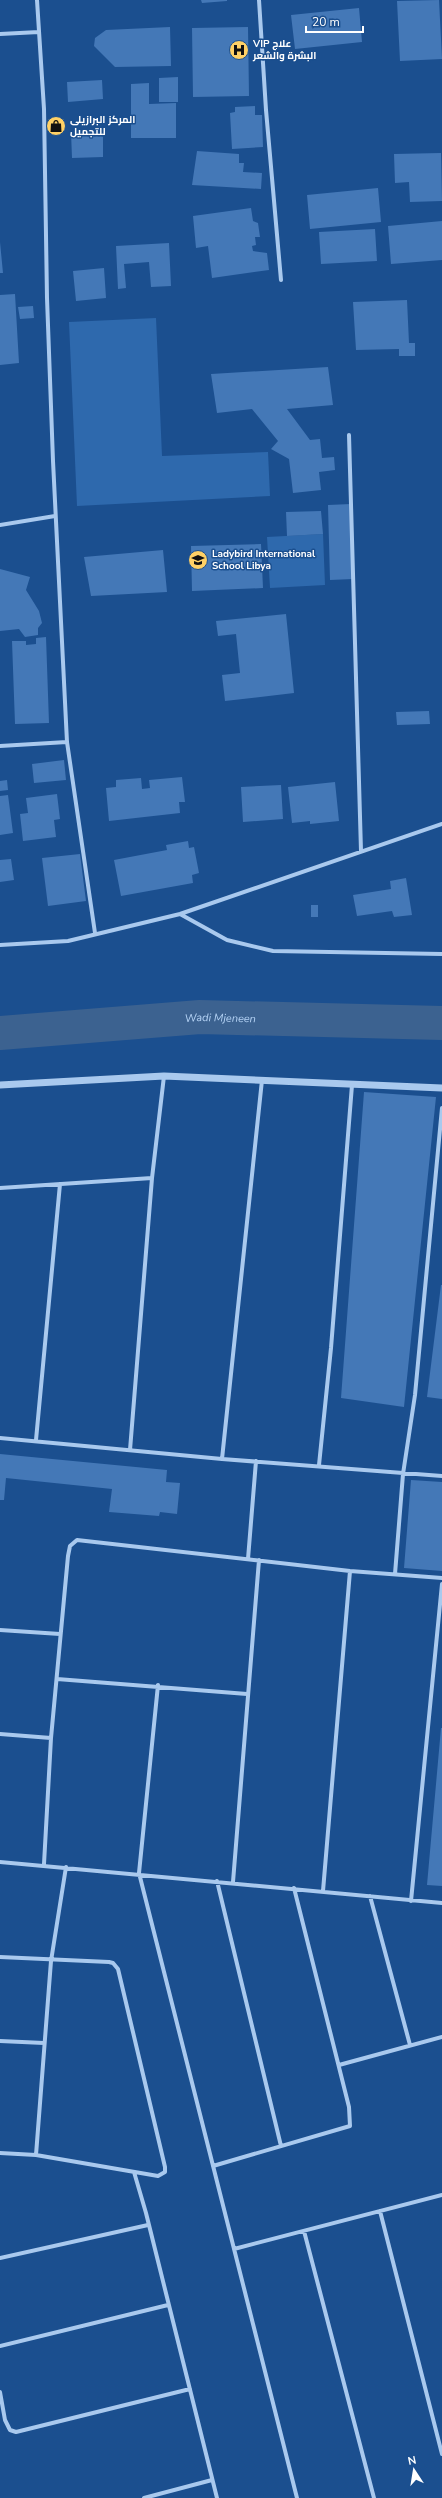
<svg xmlns="http://www.w3.org/2000/svg" width="442" height="2498" font-family="'Nunito Sans',Cairo,sans-serif">
	<rect width="100%" height="100%" fill="#1b4f8f"/>
	<!-- green -->
	<path fill="#2e69ad" d="M156,318L162,456L268,452L270,496L77,506L69,322Z
		M323,534L325,585L270,588L267,537Z"/>
	<g fill="none" stroke-linecap="round" stroke-linejoin="round">
		<!-- river -->
		<path stroke="#3c6290" stroke-width="34" id="s1" d="M0,1033L200,1017L442,1023"/>
	</g>
	<!-- building -->
	<path fill="#4478b7" d="M201,0H227V1L202,3Z
		M439,0L442,59L400,61L397,1Z
		M359,8L362,42L295,49L291,15Z
		M170,27L171,66L115,67L94,46L95,38L106,30Z
		M248,27L249,96L193,97L192,28Z
		M178,77V102H159V78Z
		M102,80L103,99L68,102L67,82Z
		M149,83V104L176,103V138H131V84Z
		M255,106V115H262L263,147L232,149L230,113L235,112V107Z
		M71,132H103V157L72,158Z
		M197,151L239,154V163H244L243,172L262,173L261,189L192,185Z
		M441,153L442,201L410,202L409,182L395,183L394,154Z
		M378,188L381,222L310,229L307,195Z
		M251,208L253,221L258,223L260,237H255L256,245L252,246L253,251L267,253L269,270L212,278L208,246L196,248L193,216Z
		M442,221V260L391,264L388,226Z
		M375,229L377,261L321,264L319,232Z
		M0,242L3,273H0Z
		M169,243L171,286L151,287L149,262L124,264L126,288L118,289L116,246Z
		M104,268L106,298L76,301L73,271Z
		M15,294L19,363L0,365V295Z
		M407,300L409,343H415V356H399V349L356,350L353,302Z
		M33,306L34,318L20,319L18,307Z
		M328,367L333,405L287,409L310,440L320,439L322,458L334,457L335,470L319,472L321,490L293,493L289,459L271,449L278,441L252,409L217,413L211,374Z
		M351,504L353,579L330,580L328,505Z
		M321,511L323,534L287,536L286,512Z
		M261,544L263,588L192,591L191,546Z
		M163,550L167,592L91,596L84,557Z
		M0,569L30,577L26,590L39,611L42,623L38,628V635L25,637L19,629L0,631Z
		M286,614L294,693L225,701L222,675L240,673L236,634L218,636L216,621Z
		M46,637L49,723L15,724L12,641H26V645L36,644V638Z
		M429,711L430,724L397,725L396,712Z
		M64,760L66,780L34,783L32,764Z
		M182,777L185,802H179L180,813L109,821L106,788L116,787V780L141,778L142,789L150,788L149,780Z
		M7,780L8,790L0,791V781Z
		M335,782L339,821L310,824V821L292,823L288,787Z
		M281,785L283,819L243,822L241,787Z
		M57,794L60,819L54,820L56,837L23,841L20,814L28,813L26,798Z
		M8,795L13,833L0,835V796Z
		M188,841L189,848L194,847L199,873L192,875L193,883L121,896L114,860L167,850L166,845Z
		M80,854L86,901L48,906L42,858Z
		M11,859L14,880L0,882V860Z
		M406,878L412,915L394,917L392,911L357,916L353,895L391,889L390,881Z
		M311,905H318V917H311Z
		M364,1092L436,1097L404,1407L341,1398Z
		M441,1285H442V1399L427,1397Z
		M0,1454L167,1470L166,1482L180,1483L177,1514L160,1512L159,1516L109,1512L112,1489L6,1478L4,1500H0Z
		M411,1480L442,1482V1571L404,1568Z
		M441,1728H442V1886L427,1885Z"/>
	<g fill="none" stroke-linecap="round" stroke-linejoin="round">
		<!-- minor -->
		<path stroke="#a9c9ee" stroke-width="4" d="M37,0L44,109L47,298L53,461L67,742L95,933
			M259,0L266,110L281,280
			M0,34L39,32
			M349,435L361,851
			M0,525L55,516
			M0,746L67,742
			M180,914L227,940L273,951L442,954
			M0,945L68,941L180,914L442,824
			M0,1188L152,1178
			M0,1438L222,1459L442,1476
			M36,1440L60,1184
			M130,1450L152,1178L164,1076
			M222,1459L262,1080
			M319,1465L331,1348L352,1085
			M248,1559L256,1461
			M395,1574L403,1474L415,1395L442,1108
			M0,1630L60,1634
			M57,1679L247,1694
			M158,1685L139,1873L297,2498
			M0,1734L51,1738
			M0,1862L442,1903
			M44,1864L51,1738L68,1556L70,1546L77,1540L350,1571L442,1578
			M217,1881L281,2146
			M233,1882L259,1560
			M323,1891L350,1571
			M370,1896L410,2045
			M411,1901L442,1584
			M0,1957L109,1962L113,1963L118,1969L165,2167V2172L158,2176L36,2155L0,2153
			M0,2041L44,2043
			M339,2065L442,2037
			M36,2155L51,1961L66,1867
			M213,2166L350,2126L349,2107L294,1888
			M134,2172L146,2213L217,2498
			M380,2211L442,2454
			M304,2231L374,2498
			M234,2249L442,2195
			M0,2258L148,2225
			M0,2346L168,2305
			M0,2392L5,2420L10,2430L16,2432L190,2389
			M144,2498L212,2480"/>
		<!-- tertiary -->
		<path stroke="#a9c9ee" stroke-width="7" d="M0,1085L164,1076L442,1088"/>
	</g>
	<!-- icons -->
	<defs>
		<symbol id="hospital-disc" viewBox="-11 -11 22 22"><circle r="9.5" fill="#ffd166" stroke="#1b4f8f"/><path d="M-5-5h3v3.5h4V-5h3V5h-3V1.5h-4V5h-3Z" fill="#111"/></symbol>
		<symbol id="shop-disc" viewBox="-11 -11 22 22"><circle r="9.5" fill="#ffd166" stroke="#1b4f8f"/><path d="M-5-2.5h2.3a2.7 3.5 0 0 1 5.4 0H5L5.5 6h-11ZM-1.5-2.5h3a1.5 2.3 0 0 0-3 0Z" fill="#111"/></symbol>
		<symbol id="school-disc" viewBox="-11 -11 22 22"><circle r="9.5" fill="#ffd166" stroke="#1b4f8f"/><path d="M0-5L7-2L0 1L-7-2ZM-4 1L0 2.5L4 1V4Q0 6-4 4Z" fill="#111"/></symbol>
	</defs>
	<g fill-rule="evenodd">
		<use href="#hospital-disc" x="228" y="39" width="22" height="22"/>
		<use href="#shop-disc" x="45" y="115" width="22" height="22"/>
		<use href="#school-disc" x="187" y="549" width="22" height="22"/>
	</g>
	<g text-anchor="middle" dominant-baseline="central" stroke-width="3" stroke-linejoin="round" paint-order="stroke">
		<!-- poi labels -->
		<g font-size="10" font-weight="bold" fill="#fff" stroke="#1b4f8f" text-anchor="start">
			<text x="253" y="44">VIP علاج<tspan x="253" dy="12">البشرة والشعر</tspan></text>
			<text x="70" y="120">المركز البرازيلى<tspan x="70" dy="12">للتجميل</tspan></text>
			<text x="212" y="554">Ladybird International<tspan x="212" dy="12">School Libya</tspan></text>
		</g>
		<!-- water labels -->
		<g font-size="11" font-style="italic" fill="#b5d3f5" stroke="#1b4f8f">
			<text stroke="none"><textPath href="#s1" startOffset="221">Wadi Mjeneen</textPath></text>
		</g>
	</g>
	<!-- north arrow -->
	<g transform="translate(414 2470) rotate(348)" stroke="#1b4f8f" stroke-width="3" paint-order="stroke">
	<path d="M0-3L7 15L0 10L-7 15Z" fill="#ffffff"/>
	<text y="-6" font-size="11" font-weight="bold" text-anchor="middle" fill="#ffffff">N</text>
	</g>
	<!-- scale -->
	<path d="M306 26v6h57v-6" fill="none" stroke="#ffffff" stroke-width="2"/>
	<text x="312" y="26" font-size="12" fill="#ffffff" stroke="#1b4f8f" stroke-width="3" paint-order="stroke">20 m</text>
</svg>
